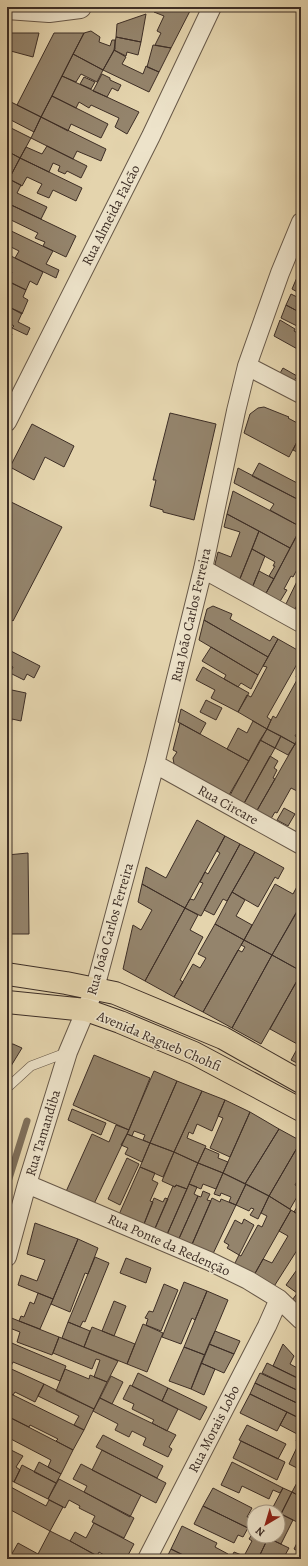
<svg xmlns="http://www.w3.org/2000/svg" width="308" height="1566" font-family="Alegreya,serif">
	<rect width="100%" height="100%" fill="#e4d4ad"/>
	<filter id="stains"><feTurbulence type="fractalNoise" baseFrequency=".005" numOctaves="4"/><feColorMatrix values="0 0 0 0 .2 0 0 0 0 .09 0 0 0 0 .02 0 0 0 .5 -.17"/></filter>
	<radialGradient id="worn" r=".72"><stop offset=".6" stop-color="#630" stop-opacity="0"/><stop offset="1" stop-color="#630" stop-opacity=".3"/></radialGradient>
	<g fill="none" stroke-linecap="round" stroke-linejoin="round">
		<!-- stream -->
		<path stroke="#7f705b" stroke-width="7" d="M7,1185L27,1121"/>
	</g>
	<!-- building -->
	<path fill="#94846c" stroke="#3d2e26" d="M168,7H190L191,9L171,48L155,45L161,33L157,31L164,16L154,12Z
		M146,14L141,42L116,37L117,24Z
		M91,31L100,37L99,42L110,46L112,40H115V49L103,70L73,54L84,33Z
		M7,33H39L33,57L7,50Z
		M54,33H84L41,117L17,105Z
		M116,37L141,42L138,55L127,52L126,56L114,50Z
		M153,45L171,48L159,72L147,67Z
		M114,50L126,57L122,64L143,74L146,66L159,72L149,92L103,70Z
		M73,54L103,70L97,82L81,74L76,82L62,76Z
		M102,74L110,78V80L121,85L118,91L112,88L107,97L93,91Z
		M62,76L139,112L127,134L115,127L119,118L91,105L89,108L79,102L76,108L52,96Z
		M84,77L95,82L91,89L80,84Z
		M52,96L108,124L101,138L71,124L68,131L41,117Z
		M7,100L41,117L34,132L7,118Z
		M41,117L106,149L101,161L77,151L73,159L31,138Z
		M7,126L31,138L20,158L7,151Z
		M47,146L87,166L81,178L67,171L65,174L58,171L60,166L53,163L49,172L20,158L26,147L42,154Z
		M7,151L20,158L9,179L7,178Z
		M20,158L82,188L76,201L53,190L49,198L37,193L42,184L27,177L22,186L9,179Z
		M9,179L21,185L17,193L47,207L41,219L7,203V184Z
		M7,203L76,236L66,257L43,246L45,242L35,238L38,233L11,220L7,227Z
		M7,229L53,251L46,264L59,270L56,278L15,258L19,251L9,246L7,250Z
		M7,254L43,272L37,285L30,281L26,290L8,281L12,272L7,270Z
		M301,267V277L298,275Z
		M298,275L301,277V294L292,289Z
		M7,281L26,290L23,297L28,300L22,314L7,306Z
		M291,294L301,299V313L286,305Z
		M286,305L301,313V328L281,318Z
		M7,306L22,313L18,322L30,328L27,335L12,328L14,326L7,322Z
		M280,320L295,329L294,331L301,335V351L274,336Z
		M7,332L12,334L7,344Z
		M283,368L297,376L292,384L279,375Z
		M264,407L289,417L288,418L301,425V434L289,457L244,433L250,414L258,408Z
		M170,413L216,424L194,520L163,512V510L150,506L156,480H153Z
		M32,424L74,446L64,467L45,457L34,480L10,467Z
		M301,434V454L293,450Z
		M259,463L301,485V501L252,476Z
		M238,468L301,501V527L270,510L274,504L234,483Z
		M233,491L301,527L290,548L227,514Z
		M7,500L62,527L13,621L7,617Z
		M227,514L259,531L239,581L219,569L215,564L218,552L231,557L240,532L224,527Z
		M301,528V562L293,577L291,576L284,589L287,590L279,603L265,595Z
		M259,531L290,548L274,579L269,576L275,566H273L275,562L252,549Z
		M252,549L265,556L252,588L239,581Z
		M259,571L274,579L265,595L252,588Z
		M301,573V598L294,611L285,606Z
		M301,598V615L294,611Z
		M213,606L232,614L230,619L270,641L273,636L278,639L268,657L204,620L207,609Z
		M204,620L268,657L258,675L199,640Z
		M278,639L301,652V657L267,717L271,720L267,729L238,712L247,695L251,697L267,667L263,666Z
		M211,647L258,675L251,689L241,683L238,687L224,679L226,675L202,661Z
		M7,649L40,666L34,678L27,674L24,680L10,673L13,667L7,664Z
		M203,667L249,693L238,712L211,698L215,690L196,680Z
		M301,667V726L295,736L298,738L295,744L267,729L273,716L276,718L298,678L296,677Z
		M7,689L26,693L21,721L12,719L11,725L7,724Z
		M206,700L222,708L216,720L200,712Z
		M181,709L206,723L200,734L178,722Z
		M253,721L267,729L249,761L227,749L238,728L247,733Z
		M180,723L249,761L229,795L174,764L173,758L177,752L173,750Z
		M267,729L281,736L275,748L260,740Z
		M301,733V747L295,744Z
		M281,736L295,744L288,755L275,748Z
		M260,740L275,748L242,807L228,799Z
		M295,744L301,747V793L291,788L277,813L275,812L269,822L255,814Z
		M270,756L278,761L274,768L277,770L273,778L275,779L255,814L242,807Z
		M284,808L295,814L288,826L277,820Z
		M197,820L225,836L185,908L142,884L146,867L166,878Z
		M225,836L240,844L201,916L185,908L190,899L194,900L203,883L200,882L205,872L208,874L220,853L217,851Z
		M240,844L255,852L227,901L223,899L214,915L204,910Z
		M255,852L284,868L278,879L275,877L258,907L232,892Z
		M28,853L29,934H7V855Z
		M301,879V904L272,955L244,940L275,884L293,894Z
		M142,884L185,908L145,981L123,969L133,925L141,930L152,910L138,902Z
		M232,892L245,900L236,916L252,925L244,940L215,924Z
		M301,905V971L272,955Z
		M185,908L198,915L190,930L203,937L180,980L183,982L174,997L145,981Z
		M215,924L244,940L203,1012L174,997L193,964L200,968L206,958L198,954Z
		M244,940L272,955L232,1028L203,1012L238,950L242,952L245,947L241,945Z
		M272,955L301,971V974L261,1044L232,1028Z
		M299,977L301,978V1042L299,1045L270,1029Z
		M301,1042V1065L291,1060Z
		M7,1044H13L22,1048L11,1066L7,1063Z
		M94,1055L150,1078L129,1130L73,1105Z
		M154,1071L177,1081L150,1143L143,1140L145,1135L134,1131L132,1136L127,1134Z
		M177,1081L202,1091L174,1152L150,1143Z
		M202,1091L225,1100L212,1131L197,1124L193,1134L189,1132L187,1138L206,1146L198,1163L174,1152Z
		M225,1100L250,1112L230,1157L210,1148L223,1118L218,1116Z
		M72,1109L106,1123L101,1135L68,1120Z
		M250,1112L279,1129L245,1184L223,1173Z
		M116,1125L129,1130L92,1208L64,1196L92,1134L109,1142Z
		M279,1129L301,1141L269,1196L245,1184Z
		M127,1134L150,1143L142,1162L125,1154L128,1148L121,1145Z
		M301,1141V1174L295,1185L301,1188V1190L290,1209L269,1196Z
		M150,1143L174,1152L163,1177L140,1167Z
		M205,1148L219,1154L218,1158L228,1162L223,1173L198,1163Z
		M174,1152L198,1163L187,1189L176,1185L175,1187L173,1186L162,1181Z
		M127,1158L139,1164L120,1205L108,1199Z
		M198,1163L223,1173L216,1189L203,1184L201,1189L189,1184Z
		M140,1167L155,1173L152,1180L158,1183L150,1201L153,1202L142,1229L117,1219Z
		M223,1173L246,1184L236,1205L229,1202L231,1197L221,1193L220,1196L214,1194Z
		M189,1184L197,1187L194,1194L198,1196L177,1243L165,1239Z
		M246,1184L269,1196L258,1219L250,1215L254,1209L251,1208L249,1211L236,1205Z
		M176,1185L187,1189L165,1239L153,1233L173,1186L175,1187Z
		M203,1191L210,1194L207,1200L211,1201L190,1249L177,1243L198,1196L201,1197Z
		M269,1196L291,1210L253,1277L233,1267L239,1255L241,1256L258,1225L262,1227L267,1216L261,1213Z
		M154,1198L163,1202L165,1198L168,1199L153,1233L142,1229Z
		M212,1198L220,1202L221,1199L236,1205L211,1258L190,1249Z
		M301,1200V1216L294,1212Z
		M291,1210L301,1216V1244L273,1288L253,1277L263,1259L272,1263L288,1236L279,1231Z
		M244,1219L254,1225L239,1255L227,1248L229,1245L224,1242L235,1220L242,1224Z
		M35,1223L78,1239L53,1299L18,1285L21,1275L37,1281L45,1260L27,1254Z
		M78,1239L98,1248L88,1274L85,1273L70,1312L51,1304Z
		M95,1257L109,1263L85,1322L83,1321L80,1327L68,1322Z
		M126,1258L151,1268L146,1283L120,1273Z
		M301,1264V1288L297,1293L286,1285Z
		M184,1282L207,1291L195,1320L192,1318L181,1344L162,1337Z
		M164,1284L178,1290L161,1331L146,1325L148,1319L145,1318L149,1311L153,1312Z
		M301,1288V1314L290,1303Z
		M207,1291L228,1300L205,1355L184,1347Z
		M38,1293L53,1299L40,1329L19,1321L21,1316L24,1317L30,1302L34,1304Z
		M114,1301L126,1306L114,1336L102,1331Z
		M9,1317L59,1337L52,1355L17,1342L20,1332L7,1327Z
		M68,1322L90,1331L84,1347L62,1338Z
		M143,1324L163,1333L147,1372L127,1364Z
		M92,1327L135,1344L127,1364L84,1347Z
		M215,1331L240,1341L234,1354L209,1344Z
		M59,1337L118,1361L107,1382L94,1377L100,1360L96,1359L92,1369L53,1353Z
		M7,1341L66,1366L60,1381L13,1362L10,1368L7,1367Z
		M209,1344L234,1354L224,1373L201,1363Z
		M283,1344L294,1356L290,1364L301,1370L300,1379L273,1366Z
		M184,1347L205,1355L191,1389L169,1381Z
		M201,1363L215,1369L204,1395L191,1389Z
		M267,1363L301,1380V1392L262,1373Z
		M7,1367L44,1384L35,1402L15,1392L13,1395L7,1392Z
		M65,1369L89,1379L90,1375L107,1382L94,1409L56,1391Z
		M138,1373L168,1388L162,1401L132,1386Z
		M260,1373L301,1392V1405L255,1383Z
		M111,1376L123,1382L112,1404L100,1398Z
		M255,1383L301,1405V1419L250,1394Z
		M44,1384L94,1409L84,1430L74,1425L79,1416L38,1396Z
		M130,1385L178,1409L167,1431L152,1423L154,1420L132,1409L134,1404L123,1399Z
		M168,1388L207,1407L200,1420L162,1401Z
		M7,1392L84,1430L73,1450L56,1441L58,1439L30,1425L29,1427L7,1416Z
		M250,1394L287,1412L277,1431L240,1413Z
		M100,1398L176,1435L169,1447L172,1449L168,1457L143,1445L146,1438L132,1431L129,1437L115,1430L118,1424L93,1411Z
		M287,1412L301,1419V1443L296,1441L299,1435L280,1425Z
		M7,1416L73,1450L61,1474L48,1467L51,1460L7,1437Z
		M247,1425L286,1444L278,1459L239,1440Z
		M103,1435L163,1466L157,1478L96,1447Z
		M241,1441L285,1462L277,1480L233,1458Z
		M299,1443H301V1470L289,1464Z
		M7,1448L23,1456L16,1467L20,1470L14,1482L7,1478Z
		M102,1450L166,1483L156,1503L92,1470Z
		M39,1462L61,1474L56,1483L34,1472Z
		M232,1462L283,1488L280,1493L273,1490L269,1499L242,1486L239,1493L221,1485Z
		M81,1464L141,1495L130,1517L84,1492L87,1486L73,1479Z
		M22,1465L56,1483L48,1499L14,1482Z
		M301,1475V1497L292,1492Z
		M59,1479L134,1518L124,1538L92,1522L95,1516L79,1508L80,1506L69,1500L65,1508L48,1499Z
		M7,1485L46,1506L49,1500L63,1507L50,1531L7,1508Z
		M213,1488L252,1508L247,1517L252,1519L248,1528L203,1506Z
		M283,1488L292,1492L281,1514L272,1509Z
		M292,1492L301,1497V1524L281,1514Z
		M203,1506L248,1528L243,1537L238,1535L234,1543L194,1524Z
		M266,1506L278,1512H263Z
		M281,1514L293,1520L281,1544L268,1538L269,1536H278V1519Z
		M94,1523L134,1544L126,1559H108L109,1558L99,1552L97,1556L70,1541L75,1532L86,1538Z
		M182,1526L217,1543L215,1547L228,1554L225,1559H191L171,1549Z
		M50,1531L70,1541L103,1559H47L38,1554Z
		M254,1531V1536H265L268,1538L258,1559H249L244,1556L252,1541L249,1539Z
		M301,1535V1553L294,1549Z
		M268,1538L289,1548L283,1559H258Z
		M18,1543L38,1554L47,1559H9Z
		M171,1549L191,1559H166Z
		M234,1552L244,1556L249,1559H234L231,1558Z"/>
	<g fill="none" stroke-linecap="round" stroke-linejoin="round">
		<defs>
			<path id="service" d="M7,1088L31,1066L68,1052"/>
			<path id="minor" d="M247,366L301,394
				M7,422L151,136L212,7
				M203,569L301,623
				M155,764L301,845
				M27,1184L209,1261L248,1280L279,1299L301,1320
				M7,1257L27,1184L68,1052L95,988L155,764L203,569L236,411L247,366L280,273L301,222
				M147,1559L267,1326L279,1299"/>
			<path id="tertiary" d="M7,8L49,11L80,7"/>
			<path id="primary" d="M7,974L66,983L115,993L223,1038L301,1082
				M7,1002L86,1010L120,1022L194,1053L301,1110"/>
		</defs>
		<!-- service casing -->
		<use href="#service" stroke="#675848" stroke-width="10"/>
		<!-- minor casing -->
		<use href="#minor" stroke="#675848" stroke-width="20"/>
		<!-- tertiary casing -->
		<use href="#tertiary" stroke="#675848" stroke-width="24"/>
		<!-- primary casing -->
		<use href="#primary" stroke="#3d2e26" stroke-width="24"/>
		<!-- service -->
		<use href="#service" stroke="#ede3ca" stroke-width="9"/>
		<!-- minor -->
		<use href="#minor" stroke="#ede3ca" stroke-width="18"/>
		<!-- tertiary -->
		<use href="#tertiary" stroke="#ede3ca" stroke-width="22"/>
		<!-- primary -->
		<use href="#primary" stroke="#e4d4ad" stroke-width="22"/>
	</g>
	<g text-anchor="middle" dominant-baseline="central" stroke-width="3" stroke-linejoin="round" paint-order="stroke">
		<!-- street labels -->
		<g font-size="14" fill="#3d2e26" stroke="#ede3ca">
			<text transform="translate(111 215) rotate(-63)">Rua Almeida Falcão</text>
			<text transform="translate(191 615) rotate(-77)">Rua João Carlos Ferreira</text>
			<text transform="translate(228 805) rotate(29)">Rua Circare</text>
			<text transform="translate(110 929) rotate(-74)">Rua João Carlos Ferreira</text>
			<text transform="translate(159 1041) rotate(23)">Avenida Ragueb Chohfi</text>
			<text transform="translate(43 1133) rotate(-73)">Rua Tamandiba</text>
			<text transform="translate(169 1245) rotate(24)">Rua Ponte da Redenção</text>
			<text transform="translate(214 1429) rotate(-63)">Rua Morais Lobo</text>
		</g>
	</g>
	<!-- margin -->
	<rect width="308" height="1566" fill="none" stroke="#e4d4ad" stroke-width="24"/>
	<rect x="8" y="8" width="292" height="1550" fill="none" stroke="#3d2e26" stroke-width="2"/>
	<rect x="12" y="12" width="284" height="1542" fill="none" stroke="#3d2e26"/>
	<!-- north arrow -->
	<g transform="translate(266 1524) rotate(218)"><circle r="19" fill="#ede3ca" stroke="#a79b88"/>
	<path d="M0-3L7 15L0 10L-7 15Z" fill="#8f2418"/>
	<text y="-6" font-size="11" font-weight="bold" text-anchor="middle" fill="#3d2e26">N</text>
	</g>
	<rect width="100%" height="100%" filter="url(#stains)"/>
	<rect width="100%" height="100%" fill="url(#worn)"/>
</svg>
